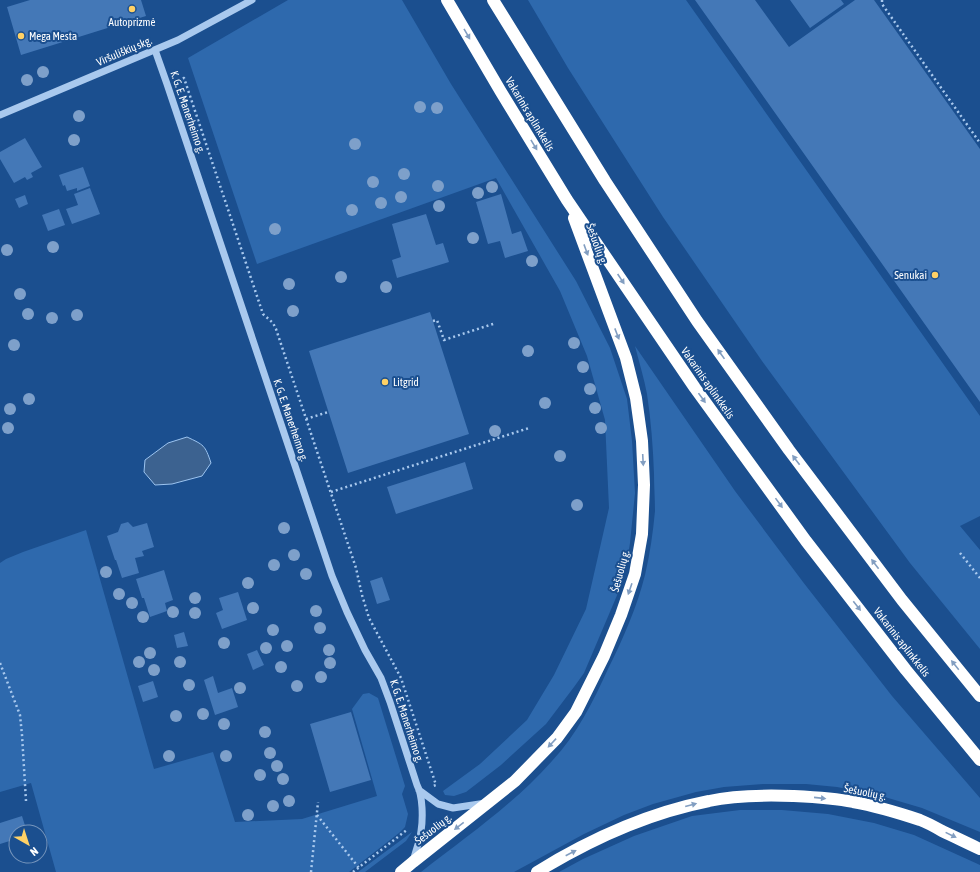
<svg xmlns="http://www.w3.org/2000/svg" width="980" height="872" font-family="'Asap Condensed',sans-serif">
	<rect width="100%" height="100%" fill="#1b4f8f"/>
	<!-- green -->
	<path fill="#2e69ad" d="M288,0H402L451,84L576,281L610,348L627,399L632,441L635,493L630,543L626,568L618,593L584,673L574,687L546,724L501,765L466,792L454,796L445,795L443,791L480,764L527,720L554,675L586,609L609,508L605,420L587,356L560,291L496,178L257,264L188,58Z
		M528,0H686L980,416V516L960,526L980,550V649L910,563L762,361L663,217L568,68Z
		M635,346L735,491L803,582L892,696L980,798V832L922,808L878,795L837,787L806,784H763L724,787L696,792L653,804L624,815L584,834L514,872H421C466,837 514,804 552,761C577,734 593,702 608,669C623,639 637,607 645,575C650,554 653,532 655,511C655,499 654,486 654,474C653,447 651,420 647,394C644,378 639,362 635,346Z
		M86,530L154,769L213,752L235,822L302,819L377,796L352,709L363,694L369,693L378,698L405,786L402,794L408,814L405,827L399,833L349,872H56L31,783L0,792V563L6,559L23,552Z
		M740,810H782L828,814L874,823L914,835L980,865V872H559L583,859L634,836L692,816Z
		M412,832L406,841L365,872H358Z"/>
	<!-- water -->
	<path fill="#3c6290" stroke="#9cc4f0" d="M187,437C204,445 205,445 211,463L202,476L172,484L155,485L144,472L145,460L168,443Z"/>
	<!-- building -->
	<path fill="#4478b7" d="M30,0H141L146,16L21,55L7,7Z
		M695,0H755L789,47L855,0H874L980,149V402Z
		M790,0H841L844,4L810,28Z
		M25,138L42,167L31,173L33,177L27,180L25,177L14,183L0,159V152Z
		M83,167L90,186L77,191V188L67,191L65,185L63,186L59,175Z
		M90,188L100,214L72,224L66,209L78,205L74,194Z
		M501,194L512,234L521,231L528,251L505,258L500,241L488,244L476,202Z
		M25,195L28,204L19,208L15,199Z
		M59,209L65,225L48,231L42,215Z
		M426,214L436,245L443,243L449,262L397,278L392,260L401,257L392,224Z
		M430,312L469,434L348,473L309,351Z
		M465,462L473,489L396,514L387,487Z
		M128,522L133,527L147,523L154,547L142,551L144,556L135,558L139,573L122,578L116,560H115L107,536L118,532L121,524Z
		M164,570L173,600L165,603L167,611L150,617L144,598H142L136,579Z
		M382,577L390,600L377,604L370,581Z
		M238,592L247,620L222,629L216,613L223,610L219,598Z
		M184,632L188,646L177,648L174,635Z
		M257,650L264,665L253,670L247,654Z
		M213,676L218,693L232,688L238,707L215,715L204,680Z
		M153,681L158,697L143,702L138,686Z
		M351,712L371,780L330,792L310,724Z
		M22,816L27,832H16V839L0,844V823Z"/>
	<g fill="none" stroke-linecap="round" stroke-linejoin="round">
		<!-- path -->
		<path stroke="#a9c9ee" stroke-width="2.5" stroke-dasharray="2 3" stroke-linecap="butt" d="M882,0V4L980,143
			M178,80L184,78L263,314L273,323L276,329L356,568L362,595L369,618L401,678L436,785L433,786
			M433,321L437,320L444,340L496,323
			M306,419L328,412
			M331,492L529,428
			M960,553L980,578
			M0,663L20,715L22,735L26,801
			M317,815L359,868
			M311,872L318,802
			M353,872L408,829"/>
		<!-- minor -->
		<path stroke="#a9c9ee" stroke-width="7" d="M155,50L167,84L332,576L347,612L365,650L381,678L390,702L417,785C423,796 423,819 421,831C420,841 415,852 413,862
			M0,115L178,40L252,0
			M419,790L438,804L453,808L486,803"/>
		<!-- highway -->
		<path stroke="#fff" stroke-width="12" d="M447,0L501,92L567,200L695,388L806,541L906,670L980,760
			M493,0L605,181L697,321L789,450L902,600L980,696
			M401,872L413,862L515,781L557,738L576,712L604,656L621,615L635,574L642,534L644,485L642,441L636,398L626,358L574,218
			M537,872C589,840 648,813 709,801C736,795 765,795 793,796C813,797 834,798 853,802C876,806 899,813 920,820C928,823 935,827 942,831C955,837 967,843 980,849"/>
	</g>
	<!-- trees -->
	<g fill="#7ea0ca">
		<circle cx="43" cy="72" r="6"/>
		<circle cx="27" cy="80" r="6"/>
		<circle cx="420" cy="107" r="6"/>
		<circle cx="437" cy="108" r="6"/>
		<circle cx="79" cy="116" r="6"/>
		<circle cx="74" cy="140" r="6"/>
		<circle cx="355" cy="144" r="6"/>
		<circle cx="404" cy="174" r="6"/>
		<circle cx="373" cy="182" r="6"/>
		<circle cx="438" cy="186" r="6"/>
		<circle cx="492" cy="187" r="6"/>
		<circle cx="478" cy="193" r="6"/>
		<circle cx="401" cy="197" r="6"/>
		<circle cx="381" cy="203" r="6"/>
		<circle cx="439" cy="206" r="6"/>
		<circle cx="352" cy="210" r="6"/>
		<circle cx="275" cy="229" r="6"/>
		<circle cx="473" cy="238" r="6"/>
		<circle cx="53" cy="247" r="6"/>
		<circle cx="7" cy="250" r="6"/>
		<circle cx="532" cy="261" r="6"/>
		<circle cx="341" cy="277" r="6"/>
		<circle cx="289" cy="284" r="6"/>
		<circle cx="386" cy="287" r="6"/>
		<circle cx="20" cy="294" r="6"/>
		<circle cx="293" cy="311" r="6"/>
		<circle cx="28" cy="314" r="6"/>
		<circle cx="77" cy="315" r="6"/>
		<circle cx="52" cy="318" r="6"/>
		<circle cx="574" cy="343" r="6"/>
		<circle cx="14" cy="345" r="6"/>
		<circle cx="528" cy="351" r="6"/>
		<circle cx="583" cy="367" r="6"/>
		<circle cx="590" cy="389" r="6"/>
		<circle cx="29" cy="399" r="6"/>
		<circle cx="545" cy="403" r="6"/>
		<circle cx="595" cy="408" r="6"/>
		<circle cx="10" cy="409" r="6"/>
		<circle cx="8" cy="428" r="6"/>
		<circle cx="601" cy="428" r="6"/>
		<circle cx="495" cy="431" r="6"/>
		<circle cx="560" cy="456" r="6"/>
		<circle cx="577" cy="505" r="6"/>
		<circle cx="284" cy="528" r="6"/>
		<circle cx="294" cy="555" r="6"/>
		<circle cx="274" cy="565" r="6"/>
		<circle cx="106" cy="572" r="6"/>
		<circle cx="306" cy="574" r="6"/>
		<circle cx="248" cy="583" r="6"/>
		<circle cx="119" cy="594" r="6"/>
		<circle cx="195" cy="598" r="6"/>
		<circle cx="132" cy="603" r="6"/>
		<circle cx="253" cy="608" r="6"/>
		<circle cx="316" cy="611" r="6"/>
		<circle cx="173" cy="612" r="6"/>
		<circle cx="195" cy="613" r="6"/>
		<circle cx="143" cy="617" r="6"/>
		<circle cx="320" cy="628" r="6"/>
		<circle cx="273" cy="630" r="6"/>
		<circle cx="224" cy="643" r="6"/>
		<circle cx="287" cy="646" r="6"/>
		<circle cx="266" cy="648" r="6"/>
		<circle cx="329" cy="650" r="6"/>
		<circle cx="150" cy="653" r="6"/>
		<circle cx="139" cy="662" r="6"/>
		<circle cx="180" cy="662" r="6"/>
		<circle cx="330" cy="663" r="6"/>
		<circle cx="281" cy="667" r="6"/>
		<circle cx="154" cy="670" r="6"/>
		<circle cx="321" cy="677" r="6"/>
		<circle cx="189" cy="685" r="6"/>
		<circle cx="297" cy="686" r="6"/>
		<circle cx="240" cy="688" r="6"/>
		<circle cx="203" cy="714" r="6"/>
		<circle cx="176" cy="716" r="6"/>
		<circle cx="224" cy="724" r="6"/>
		<circle cx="265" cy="732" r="6"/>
		<circle cx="270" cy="753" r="6"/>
		<circle cx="169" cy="756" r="6"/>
		<circle cx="226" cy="756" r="6"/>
		<circle cx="277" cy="766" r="6"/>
		<circle cx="260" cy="775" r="6"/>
		<circle cx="283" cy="779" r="6"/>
		<circle cx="289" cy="801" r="6"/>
		<circle cx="273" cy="806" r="6"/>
		<circle cx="248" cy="815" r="6"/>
	</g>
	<!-- one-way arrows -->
	<defs><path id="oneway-solid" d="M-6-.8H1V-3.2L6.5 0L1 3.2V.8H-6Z"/></defs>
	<g fill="#829ec1">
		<use href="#oneway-solid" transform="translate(467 34) rotate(60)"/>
		<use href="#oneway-solid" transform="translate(534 145) rotate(59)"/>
		<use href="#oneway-solid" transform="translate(586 250) rotate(70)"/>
		<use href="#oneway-solid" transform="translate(621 279) rotate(56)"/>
		<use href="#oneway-solid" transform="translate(617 334) rotate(69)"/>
		<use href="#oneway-solid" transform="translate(721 354) rotate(-125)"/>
		<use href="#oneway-solid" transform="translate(702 398) rotate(54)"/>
		<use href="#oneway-solid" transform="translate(643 460) rotate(87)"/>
		<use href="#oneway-solid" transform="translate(796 460) rotate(-127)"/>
		<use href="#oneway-solid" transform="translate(779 503) rotate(54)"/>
		<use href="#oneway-solid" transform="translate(875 564) rotate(-127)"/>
		<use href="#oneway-solid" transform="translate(630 589) rotate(109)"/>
		<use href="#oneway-solid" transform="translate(857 606) rotate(52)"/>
		<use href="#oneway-solid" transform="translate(955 665) rotate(-129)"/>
		<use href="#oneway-solid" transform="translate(552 743) rotate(133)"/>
		<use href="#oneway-solid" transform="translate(820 798) rotate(6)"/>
		<use href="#oneway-solid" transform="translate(691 805) rotate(-15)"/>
		<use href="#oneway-solid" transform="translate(459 826) rotate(142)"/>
		<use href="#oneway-solid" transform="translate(951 835) rotate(26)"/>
		<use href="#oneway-solid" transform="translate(571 853) rotate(-27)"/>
	</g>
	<!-- markers -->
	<g fill="#ffd166" stroke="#1b4f8f" stroke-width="1.5">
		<circle cx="132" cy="9" r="4"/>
		<circle cx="21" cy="36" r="4"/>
		<circle cx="935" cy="275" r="4"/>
		<circle cx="385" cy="382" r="4"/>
	</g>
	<g text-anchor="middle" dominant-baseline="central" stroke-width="4" stroke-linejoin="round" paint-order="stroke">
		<!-- poi labels -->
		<g font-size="11" fill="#fff" stroke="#1b4f8f" text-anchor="start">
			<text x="132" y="22" text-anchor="middle">Autoprizmė</text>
			<text x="29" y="36">Mega Mesta</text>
			<text x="927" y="275" text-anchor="end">Senukai</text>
			<text x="393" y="382">Litgrid</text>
		</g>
		<!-- street labels -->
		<g font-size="11" fill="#fff" stroke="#1b4f8f">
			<text transform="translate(124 51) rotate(-23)">Viršuliškių skg.</text>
			<text transform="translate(188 112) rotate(71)">K. G. E. Manerheimo g.</text>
			<text transform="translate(530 114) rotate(59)">Vakarinis aplinkkelis</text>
			<text transform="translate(597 244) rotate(70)">Šešuolių g.</text>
			<text transform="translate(708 383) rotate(55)">Vakarinis aplinkkelis</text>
			<text transform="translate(291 420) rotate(71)">K. G. E. Manerheimo g.</text>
			<text transform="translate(620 571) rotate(-75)">Šešuolių g.</text>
			<text transform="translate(902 642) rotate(52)">Vakarinis aplinkkelis</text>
			<text transform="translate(407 721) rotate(72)">K. G. E. Manerheimo g.</text>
			<text transform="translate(865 792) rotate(11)">Šešuolių g.</text>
			<text transform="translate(433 829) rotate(-38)">Šešuolių g.</text>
		</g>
	</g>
	<!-- north arrow -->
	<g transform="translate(28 844) rotate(141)"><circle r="19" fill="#1b4f8f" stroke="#7695bc"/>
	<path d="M0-3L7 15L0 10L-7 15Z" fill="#ffd166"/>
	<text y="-6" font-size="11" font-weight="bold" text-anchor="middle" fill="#ffffff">N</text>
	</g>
</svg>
